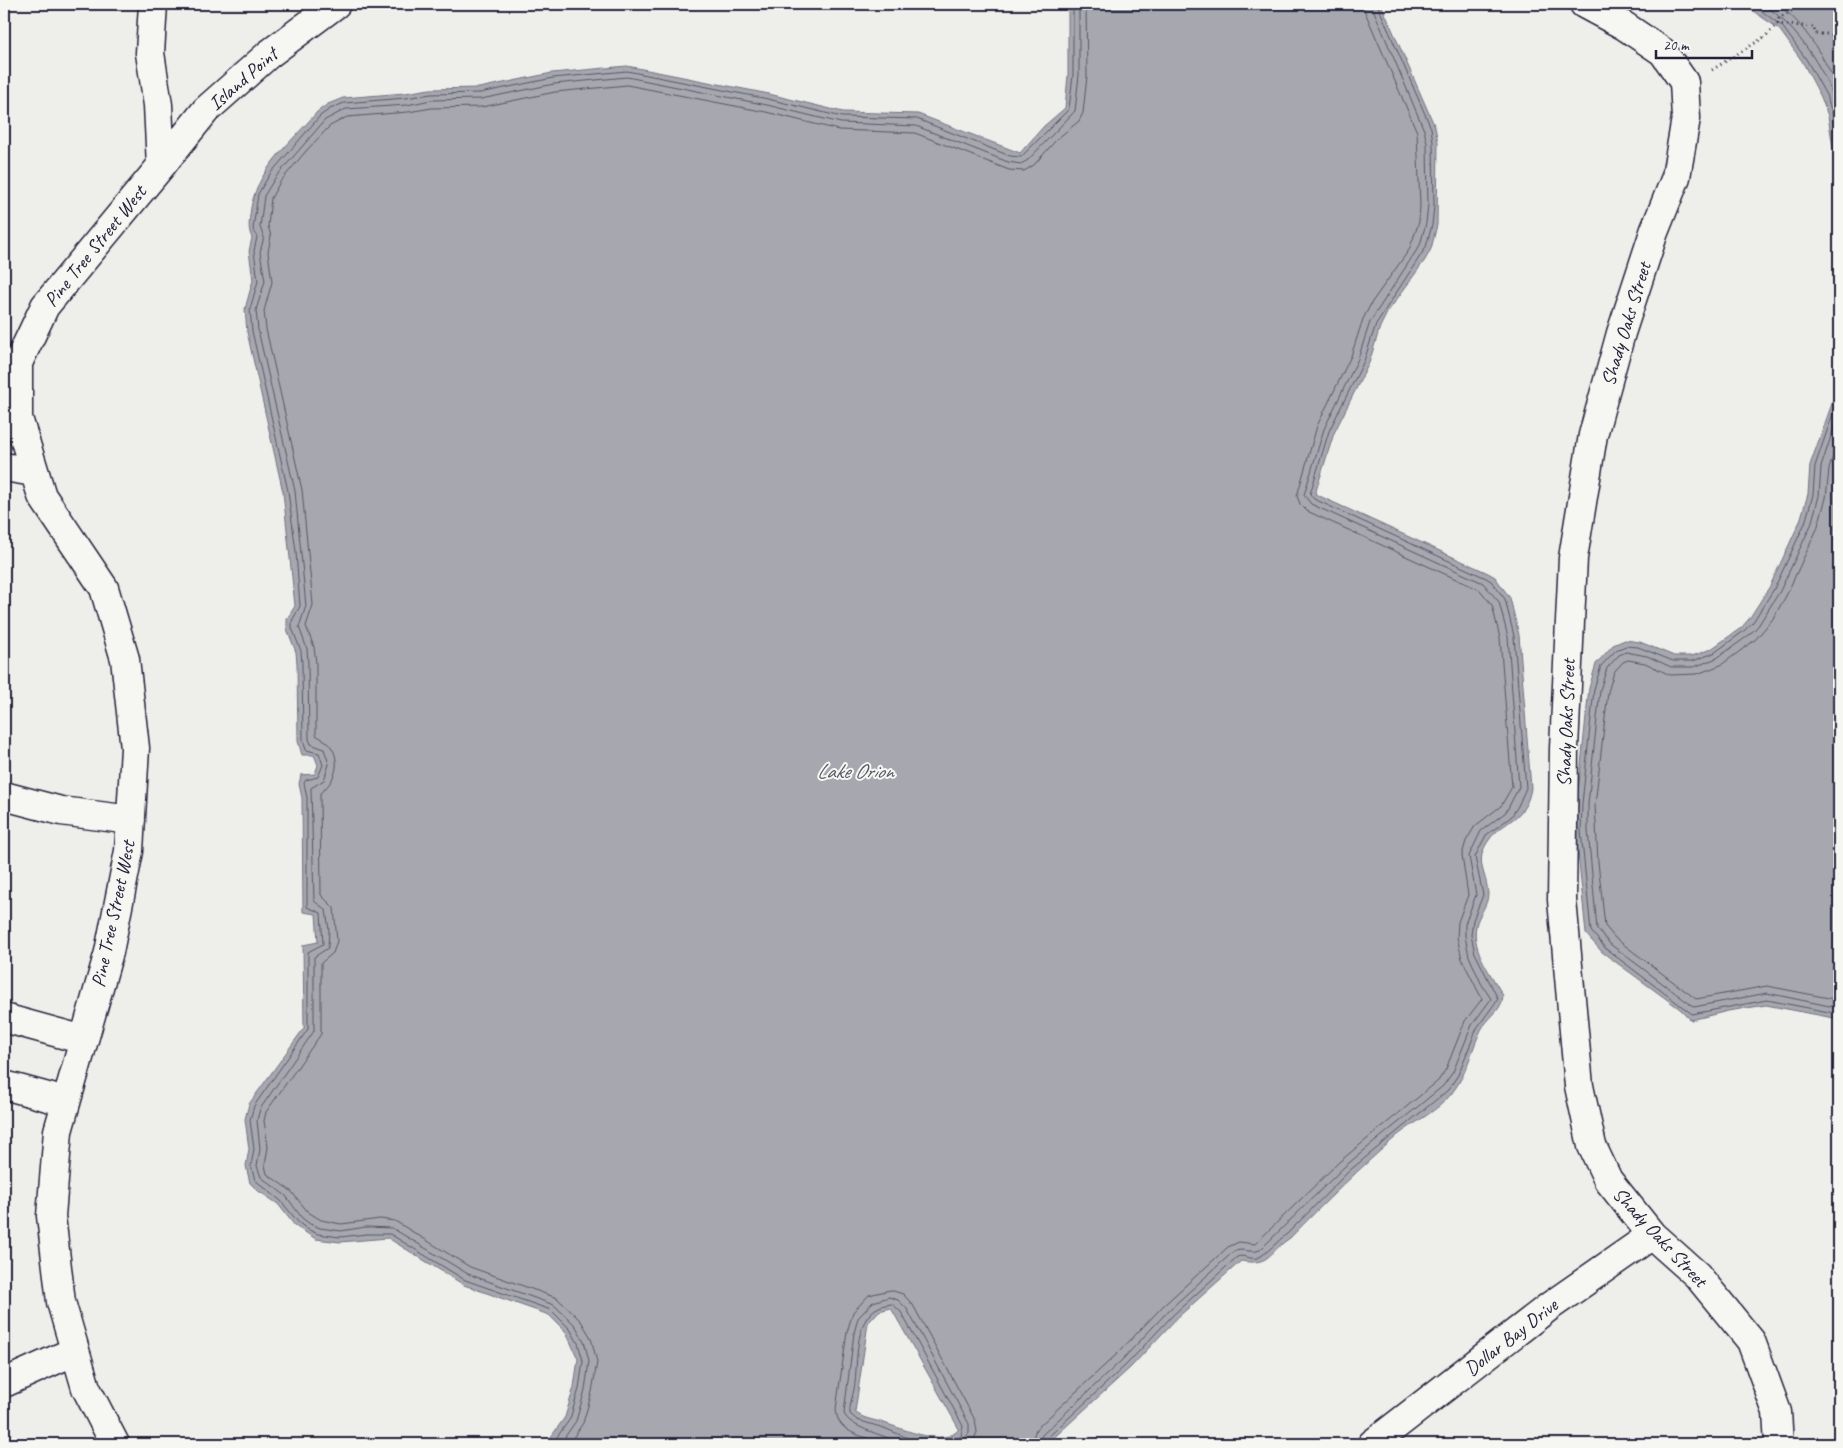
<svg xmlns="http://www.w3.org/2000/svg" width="1843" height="1448" font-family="Caveat,sans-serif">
	<rect width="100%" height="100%" fill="#eeeeeb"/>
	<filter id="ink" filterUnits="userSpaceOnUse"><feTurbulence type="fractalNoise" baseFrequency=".02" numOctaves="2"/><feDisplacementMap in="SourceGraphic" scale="10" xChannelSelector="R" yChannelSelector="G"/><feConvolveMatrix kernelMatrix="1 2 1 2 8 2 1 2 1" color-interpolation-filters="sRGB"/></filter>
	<g filter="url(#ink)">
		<!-- water -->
		<path fill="#a7a7af" stroke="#727281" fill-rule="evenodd" d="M1068,4H1381L1435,127L1438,142L1437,225L1431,249L1425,260L1387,313L1380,327L1369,363L1334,433L1315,494L1488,573L1495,577L1510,598L1519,635L1531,788C1526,821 1503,820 1489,840C1473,862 1487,872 1488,894C1488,906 1478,915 1476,926C1471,951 1493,976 1503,996C1502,1011 1488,1017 1481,1030C1471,1051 1467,1074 1452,1093C1438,1111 1416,1121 1398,1135C1360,1168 1325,1202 1290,1238C1267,1253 1271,1266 1241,1261L1177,1318L1130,1368L1047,1444H546L565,1417L574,1387L578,1359L566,1332L549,1315L464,1285L388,1238L340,1242L316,1239L295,1226L278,1204L257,1190L250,1183L246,1166L249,1149L245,1119L249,1104L304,1028L303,945L318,942L316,914L303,912L302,798L299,784L301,775L315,774L318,765L314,755H302L298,741L297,664L296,652L287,629V619L295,606L283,492L247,332L245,309L253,280L249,251L252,238C248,229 249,224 250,215C254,171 290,144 317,112L328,104L343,98L405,93L430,89L479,88L552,73L627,66L769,94L843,112L918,114L1020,153L1044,126L1065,108L1068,75ZM891,1308L959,1429C945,1448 904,1429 884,1423C875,1420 863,1419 855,1412L868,1323L879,1311Z
			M1743,4H1839V185L1828,116L1821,97L1802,61L1779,29Z
			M1839,374V1019L1766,1005L1728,1011L1691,1020L1680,1009L1602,952L1586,934L1576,831L1577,803L1589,688L1596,664L1613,645L1625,640L1640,642L1674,656H1692L1711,649L1741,628L1749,619L1770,586L1800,521L1808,494L1810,465L1834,398Z"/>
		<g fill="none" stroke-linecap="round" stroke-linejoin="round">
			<!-- shore -->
			<path stroke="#575769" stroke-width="1" d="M1752,4L1782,26L1806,59L1826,95L1833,115L1839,161
				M1763,4C1797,26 1831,76 1839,117
				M1777,4C1805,23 1826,61 1839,91
				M1839,396L1815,466L1813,495L1805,523L1774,589L1753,622L1744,631L1714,653L1693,661H1673L1638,647L1626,646L1616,650L1601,666L1594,689L1582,804L1581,831L1591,931L1606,949L1692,1014L1767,1000L1839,1014
				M1839,412L1821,467L1819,496L1811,525L1780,591L1758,626L1748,636L1717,658L1694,667H1671L1647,656L1626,652L1619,655L1607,668L1600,690L1588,804V831L1597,929L1610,944L1694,1007L1767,993L1839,1008
				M1839,438L1829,469L1826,498L1817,529L1786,596L1772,620L1755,640L1721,665L1697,674L1670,675L1645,663L1628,660L1623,662L1614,672L1608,692L1595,805L1598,862L1605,926L1615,938L1696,999L1767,986L1839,1000
				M552,1444L570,1419L579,1389L583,1361L578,1343L570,1329L551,1310L465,1280L390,1234H367L340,1237L318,1234L307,1229L298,1222L281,1201L255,1180L251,1166L254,1149L250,1120L254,1106L308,1029V952L323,944L321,913L307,907V798L304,783L306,780L318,777L323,765L319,753L306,750L303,740L302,664L301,651L292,628V621L300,606L296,552L288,491L252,331L250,309L258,281L254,251L257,237L253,229L258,194L270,174L320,116L330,109L344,103L406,98L431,94L480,93L553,78L627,71L768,99L842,117L917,119L1010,156L1021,157L1069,109L1073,75V4
				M560,1444L576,1421L585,1390L589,1361L584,1341L575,1325L554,1305L468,1274L392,1228L366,1227L341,1231L320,1228L310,1224L302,1218L286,1196L261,1177L257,1166L260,1149L257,1120L260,1109L314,1031V957L328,948L329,930L326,910L314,901L311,788L324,780L329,764L324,749L311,744L309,739L308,663L307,649L299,627L306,606L295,491L258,330L256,310L265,281L260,252L264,237L260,227L264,196L275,178L325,120L346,109L407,105L431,100L481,99L554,84L627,77L767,105L841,123L916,126L1008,162L1021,164L1028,160L1075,111L1079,75V4
				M569,1444L583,1423L592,1392L597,1362L591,1338L581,1321L557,1298L470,1267L395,1221L380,1219L341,1224L321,1220L308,1212L291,1191L267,1174L265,1165L268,1147L264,1121L266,1112L321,1034V963L333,953L337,941L334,908L321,895L320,793C335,782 343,761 329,744C326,740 320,738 316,735V663L314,647L306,626L313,605L302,490L266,329L264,311L272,282L268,252L271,236L268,226L271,198L280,182L306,151L330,126L347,117L408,112L432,108L482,107L555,92L627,85L766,112L839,130L915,133L1009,170L1024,171L1034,165L1057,139L1079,121L1083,113L1087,76L1086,4
				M887,1444C867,1436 837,1436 836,1409L847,1332L853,1312L869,1295L890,1290L903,1294L913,1305L975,1420L977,1432L972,1444
				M905,1444C890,1437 848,1428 844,1413L854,1333L858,1318L873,1302L889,1297L898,1300L907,1309L969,1424V1433L961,1444
				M922,1444L884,1428L857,1420L850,1414C849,1404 854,1393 855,1383C858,1354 854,1306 892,1304L901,1312L963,1426L961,1436L950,1444
				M1031,1444L1036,1429L1117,1354L1164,1305L1228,1247L1239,1242L1255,1244L1339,1162L1438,1081L1446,1069L1465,1021L1482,999L1462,959L1457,937L1458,922L1468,895L1462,855L1466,841L1475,826L1501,806L1512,787L1500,638L1492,605L1480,590L1307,511L1300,504L1297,496L1317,426L1351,356L1363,319L1372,302L1409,250L1419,222L1420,205L1417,132L1365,12L1363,4
				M1038,1444L1042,1435L1122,1360L1169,1310L1233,1252C1242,1247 1251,1254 1260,1250L1344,1167L1443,1086L1453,1072L1472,1025L1491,999L1481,983L1469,956L1465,936V924L1476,895L1469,856L1481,831L1506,812L1519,787L1508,637L1499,602L1483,583L1311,504L1304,495L1324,429L1358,359L1370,322L1420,245L1426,223L1428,205L1427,143L1424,130L1371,4
				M1045,1444L1046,1439L1127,1364L1173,1315L1237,1257C1244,1254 1250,1260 1257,1258C1266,1255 1278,1240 1287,1234L1349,1171L1448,1090L1458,1075L1477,1028L1498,999L1475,953L1471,935L1473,920L1483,895L1475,857L1486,835L1511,817L1518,806L1526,788L1514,636L1505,599L1491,581L1486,578L1314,499L1310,494L1329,431L1364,361L1376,324L1426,247L1432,225L1434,206L1433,142L1431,128L1377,4"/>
			<defs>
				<path id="minor" d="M1584,4L1623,25L1663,52L1684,82L1686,118L1676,177L1654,232L1621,333L1593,435L1573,558L1564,748L1562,900L1579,1086L1592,1146L1608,1180L1652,1235L1697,1275L1751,1341L1777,1412L1779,1444
					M161,166L206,110L269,54L336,4
					M4,467L34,472
					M4,796L61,811L131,820
					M4,1018L84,1040
					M4,1085L66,1102
					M4,1383L75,1351
					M115,1444L86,1388L61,1302L51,1216L58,1131L109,952L129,851L135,748L125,659L104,588L42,496L18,418V363L45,306L161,166L158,105L150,53L153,4
					M1372,1444L1550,1306L1652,1235"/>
			</defs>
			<!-- minor casing -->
			<use href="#minor" stroke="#22223b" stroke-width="31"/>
			<!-- path -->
			<path stroke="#22223b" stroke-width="3" stroke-dasharray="1 4" stroke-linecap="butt" d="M1777,24L1779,18L1803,4
				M1712,70L1766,36L1777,24L1814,27L1815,34H1839"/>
			<!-- minor -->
			<use href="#minor" stroke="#f6f6f2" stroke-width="28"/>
		</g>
	</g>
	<g text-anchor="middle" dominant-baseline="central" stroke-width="4" stroke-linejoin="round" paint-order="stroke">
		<!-- street labels -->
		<g font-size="20" fill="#22223b" stroke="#f6f6f2">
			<text transform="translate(243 79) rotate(-41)">Island Point</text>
			<text transform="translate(95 246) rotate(-51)">Pine Tree Street West</text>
			<text transform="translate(1626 324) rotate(-73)">Shady Oaks Street</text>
			<text transform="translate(1566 723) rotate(-88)">Shady Oaks Street</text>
			<text transform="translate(113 914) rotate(-78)">Pine Tree Street West</text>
			<text transform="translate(1660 1237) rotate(47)">Shady Oaks Street</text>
			<text transform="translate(1511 1337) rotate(-38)">Dollar Bay Drive</text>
		</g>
		<!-- water labels -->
		<g font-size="21" font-style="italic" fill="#575769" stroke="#f6f6f2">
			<text x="855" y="771">Lake Orion</text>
		</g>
	</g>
	<!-- margin -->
	<rect width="1843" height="1448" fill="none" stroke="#f6f6f2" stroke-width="20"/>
	<rect x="10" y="10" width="1823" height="1428" fill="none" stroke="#22223b" stroke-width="2" filter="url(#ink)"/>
	<!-- scale -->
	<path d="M1656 50v8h96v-8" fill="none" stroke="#22223b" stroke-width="2.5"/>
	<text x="1663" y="50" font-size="15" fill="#22223b" stroke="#f6f6f2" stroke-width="4" paint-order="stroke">20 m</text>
</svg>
